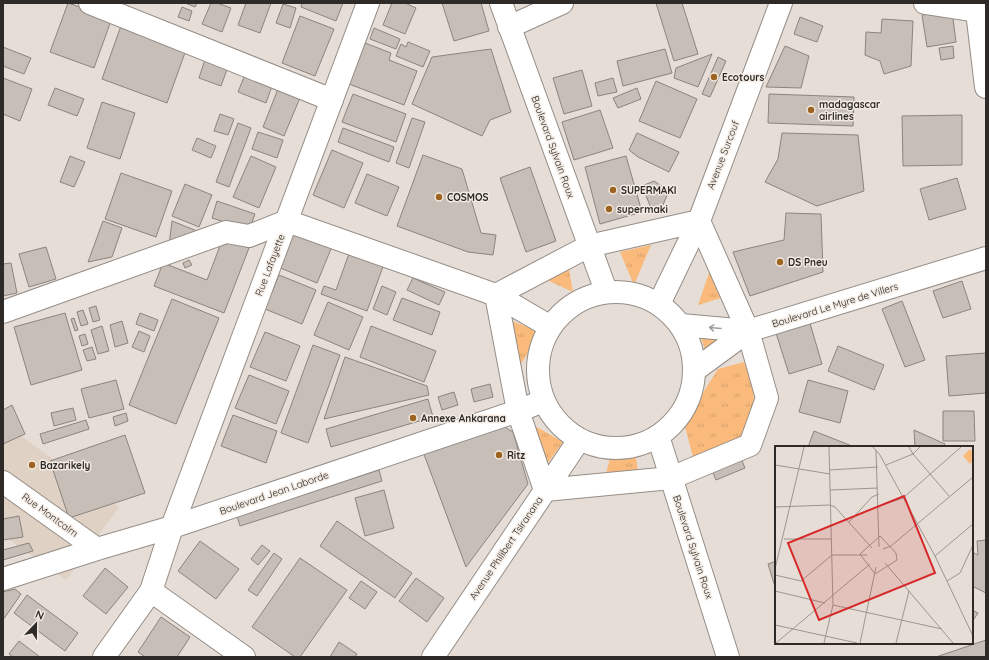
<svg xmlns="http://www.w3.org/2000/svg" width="989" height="660" font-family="Quicksand,sans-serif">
	<defs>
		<pattern id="grass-tufts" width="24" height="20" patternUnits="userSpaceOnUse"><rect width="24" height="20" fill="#faba7b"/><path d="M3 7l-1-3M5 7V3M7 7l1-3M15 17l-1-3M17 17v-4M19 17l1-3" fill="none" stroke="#d7a06a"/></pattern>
	</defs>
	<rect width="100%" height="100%" fill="#e6ddd6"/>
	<!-- built -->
	<path fill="#dfd1c4" d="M3,423L119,507L66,580L3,535Z"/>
	<!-- grass -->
	<path fill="url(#grass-tufts)" d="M651,245L634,285L620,252Z
		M568,264L573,292L547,280Z
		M710,270L721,298L698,305Z
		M509,320L541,332L521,364Z
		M726,333L706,352L700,335Z
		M744,362L754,386L753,416L738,441L693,457L684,423L718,369Z
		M535,426L563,442L547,464Z
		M636,457L638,473L606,474L610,458Z"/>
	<!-- building -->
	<path fill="#c7bfb7" stroke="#8b847d" d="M68,3L112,18L94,68L50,52Z
		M185,3H197L195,7Z
		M211,3H217L231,8L222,32L202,24Z
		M246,3H271L260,33L238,25Z
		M302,3H343L336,21L301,7Z
		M392,3H405L416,8L405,34L383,25Z
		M442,3H481L489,31L454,41Z
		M656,3H682L698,54L674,61Z
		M283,4L296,8L290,28L276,23Z
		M182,7L192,11L189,21L178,17Z
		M952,11L956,42L927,47L922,15Z
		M300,16L334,29L315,76L282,63Z
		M800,17L823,26L817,42L794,34Z
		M882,19L913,21L911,66L884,74L880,61L865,55L866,32L881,33Z
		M122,23L187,47L167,103L102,79Z
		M374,28L400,39L396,49L370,39Z
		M408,42L430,51L423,67L396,56L401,44L406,47Z
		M365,43L391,53L389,60L417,71L404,105L349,84Z
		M785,46L809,56L801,88L766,87Z
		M953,46L954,58L941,60L939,48Z
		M3,47L31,58L24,74L3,66Z
		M491,49L511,112L490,120L482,136L412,104L432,57Z
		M665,49L672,73L623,86L617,61Z
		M712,54L698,87L674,78L676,68Z
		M206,56L229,64L221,86L199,78Z
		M718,57L726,61L710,97L702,94Z
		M582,70L592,106L564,114L553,78Z
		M246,72L273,83L266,103L238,92Z
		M3,78L32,89L20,121L3,114Z
		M613,78L617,92L598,96L595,83Z
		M656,81L697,99L680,138L639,121Z
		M280,84L302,93L284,136L263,127Z
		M55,88L84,99L77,116L48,105Z
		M637,88L641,99L618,108L613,98Z
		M353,94L406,114L396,142L342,122Z
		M769,94L854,97L853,126L768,123Z
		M102,102L135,113L120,159L87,148Z
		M600,110L613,148L574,160L562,122Z
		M220,114L234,119L228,135L214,131Z
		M962,115V165L903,166L902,116Z
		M412,118L425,122L409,168L396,163Z
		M238,123L251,128L229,187L216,182Z
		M343,128L394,147L389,162L338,142Z
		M258,132L283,140L277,158L252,149Z
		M637,133L679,152L669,172L638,157L629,150Z
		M782,133L858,135L864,191L817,206L765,182L778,159Z
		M197,138L216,146L211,158L192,150Z
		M332,150L363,163L344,208L313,195Z
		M423,155L462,169L481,233L496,235L493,255L468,252L397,226Z
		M70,156L85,162L74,187L60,182Z
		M251,156L276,167L259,208L233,197Z
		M626,156L642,212L600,224L585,167Z
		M530,167L556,241L526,252L500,178Z
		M121,173L172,191L156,237L105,219Z
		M367,174L399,187L387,216L355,203Z
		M957,178L966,209L929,220L920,189Z
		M654,181L669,191L662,207L651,208L642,186Z
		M185,184L212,195L199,227L172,216Z
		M217,201L255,214L249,230L212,218Z
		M786,213L821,214L823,272L750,296L733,252L784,240Z
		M103,221L122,228L112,257L88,262Z
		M172,221L197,231L169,245Z
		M289,227L333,244L317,283L273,265Z
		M223,238L249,248L224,313L154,286L163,263L207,280Z
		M46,247L56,279L29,287L19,254Z
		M351,248L385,261L367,311L321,294L324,286L336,290Z
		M189,260L192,265L185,268L183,263Z
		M11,263L17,293L3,296V264Z
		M279,275L316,290L302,324L265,309Z
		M413,278L445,292L439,305L407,290Z
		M962,281L971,309L943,318L933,291Z
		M382,286L396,292L387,315L373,309Z
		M402,298L440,312L432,335L393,320Z
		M172,299L219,318L176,424L129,405Z
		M902,301L925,360L905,367L882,309Z
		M328,302L363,317L349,350L314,335Z
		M96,306L100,320L93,322L89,308Z
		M83,310L88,324L81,326L77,312Z
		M65,313L82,370L31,385L14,327Z
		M140,313L158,320L154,331L136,324Z
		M74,318L78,330L75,331L71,319Z
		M809,320L822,364L789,374L775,330Z
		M122,321L128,343L115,347L110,325Z
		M102,326L109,351L98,354L91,330Z
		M371,326L436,351L424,382L360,357Z
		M139,331L150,336L144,352L132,347Z
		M265,332L300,346L286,381L250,367Z
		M85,334L88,344L82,346L79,336Z
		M313,345L340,355L308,443L281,433Z
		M838,346L884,365L874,390L828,371Z
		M92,347L96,359L87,361L83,350Z
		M986,353V393L949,396L946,356Z
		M345,357L427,386L429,395L324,419Z
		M249,375L289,391L276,424L235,408Z
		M116,380L124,409L89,418L81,389Z
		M808,380L848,391L840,423L799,412Z
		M490,384L493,397L474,402L471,389Z
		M454,392L458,405L442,410L438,397Z
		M428,399L433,417L331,447L326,429Z
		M12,405L25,434L3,444V410Z
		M73,408L76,420L54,426L51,413Z
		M943,411H974L975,441H943Z
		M126,413L128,421L115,426L113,417Z
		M233,415L277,431L266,463L221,446Z
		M86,420L89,429L43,444L40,434Z
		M496,422L513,432L528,484L466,567L422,449Z
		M914,430L945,444L944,447H915Z
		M814,431L852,446L851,447H808Z
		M125,435L145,493L69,518L50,461Z
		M740,456L745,468L716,480L711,468Z
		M379,470L382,481L240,526L237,516Z
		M384,490L394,528L365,536L355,498Z
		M19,516L23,537L3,540V519Z
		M337,521L412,573L395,598L320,546Z
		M986,540V593L972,586V552L978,555L977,541Z
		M200,541L239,569L216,599L178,571Z
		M29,543L33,551L3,560V550Z
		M262,545L270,551L258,565L251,559Z
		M274,553L282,559L257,596L248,590Z
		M300,558L347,590L300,657H295L252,627Z
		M776,561V590L768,564Z
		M105,568L128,587L106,614L83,596Z
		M416,578L444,598L427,622L399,601Z
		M361,581L377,592L365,609L349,598Z
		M15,589L21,594L3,620V592Z
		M27,595L78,633L65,651L14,613Z
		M972,610L978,613L972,622Z
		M161,617L190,637L177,657H145L138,652Z
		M986,640V657H936Z
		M19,641L40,657H13L9,654Z
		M339,642L357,654L355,657H330Z"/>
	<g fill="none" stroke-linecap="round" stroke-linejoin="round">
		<defs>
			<path id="minor" d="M90,3L332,100
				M925,3L977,11L986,8
				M976,3L986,87
				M509,27L562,3
				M699,221L748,331L767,398L750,445L671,478L545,490L518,411L496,295L589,246Z
				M659,304L699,221L781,3
				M3,312L226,232L249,236L287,221L496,295L549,326
				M681,325L748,331L986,258
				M695,370L748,331
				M3,482L97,549
				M3,579L97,549L172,527L518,411L543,401
				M151,591L244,657
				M433,657L579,440"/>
			<path id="secondary" d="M501,3L606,291
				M538 370a78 78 0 1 1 156 0a78 78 0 1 1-156 0Z
				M658,436L728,657
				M104,657L151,591L172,527L368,3"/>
		</defs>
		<!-- minor casing -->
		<use href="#minor" stroke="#968e87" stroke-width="24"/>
		<!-- secondary casing -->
		<use href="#secondary" stroke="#968e87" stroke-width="24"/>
		<!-- minor -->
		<use href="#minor" stroke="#fff" stroke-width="22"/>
		<!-- secondary -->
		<use href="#secondary" stroke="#fff" stroke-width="22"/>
	</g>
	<!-- one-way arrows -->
	<defs><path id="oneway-shaft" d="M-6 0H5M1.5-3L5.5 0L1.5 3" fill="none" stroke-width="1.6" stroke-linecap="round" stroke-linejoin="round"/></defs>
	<use stroke="#a09f9e" href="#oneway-shaft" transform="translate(715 328) rotate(-175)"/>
	<!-- markers -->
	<g fill="#9d6321" stroke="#f3ebe3" stroke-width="1.5">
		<circle cx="714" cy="77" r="4"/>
		<circle cx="811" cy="110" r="4"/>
		<circle cx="613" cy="190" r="4"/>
		<circle cx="439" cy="197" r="4"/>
		<circle cx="609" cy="209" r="4"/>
		<circle cx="780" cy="262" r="4"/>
		<circle cx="413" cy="418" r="4"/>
		<circle cx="499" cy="455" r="4"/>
		<circle cx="32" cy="465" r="4"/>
	</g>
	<g text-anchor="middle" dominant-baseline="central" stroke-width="3" stroke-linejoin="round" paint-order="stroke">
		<!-- poi labels -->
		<g font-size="10" font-weight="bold" fill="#2d2a27" stroke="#f3ebe3" text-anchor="start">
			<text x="722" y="77">Ecotours</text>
			<text x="819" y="104">madagascar<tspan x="819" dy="12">airlines</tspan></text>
			<text x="621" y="190">SUPERMAKI</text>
			<text x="447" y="197">COSMOS</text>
			<text x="617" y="209">supermaki</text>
			<text x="788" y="262">DS Pneu</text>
			<text x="421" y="418">Annexe Ankarana</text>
			<text x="507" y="455">Ritz</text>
			<text x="40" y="465">Bazarikely</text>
		</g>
		<!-- street labels -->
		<g font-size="10" fill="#2d2a27" stroke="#f3ebe3">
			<text transform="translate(553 147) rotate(70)">Boulevard Sylvain Roux</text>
			<text transform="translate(723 155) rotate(-69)">Avenue Surcouf</text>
			<text transform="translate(270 265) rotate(-69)">Rue Lafayette</text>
			<text transform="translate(835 305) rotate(-17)">Boulevard Le Myre de Villers</text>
			<text transform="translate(274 493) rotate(-19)">Boulevard Jean Laborde</text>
			<text transform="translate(50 515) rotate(36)">Rue Montcalm</text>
			<text transform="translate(693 547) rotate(72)">Boulevard Sylvain Roux</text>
			<text transform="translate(506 548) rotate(-56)">Avenue Philibert Tsiranana</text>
		</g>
	</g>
	<!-- overview -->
	<g transform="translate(775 446)">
		<rect width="198" height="198" fill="#e6ddd6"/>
		<path d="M195,3L198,7V14L195,18L188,10Z" fill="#faba7b"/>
		<path fill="none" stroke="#9c9590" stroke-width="1" d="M98,1L105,9L160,110L198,190M134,1L138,8L174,50M101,4L104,101M0,19L55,28M111,19L138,8L145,1M54,24L103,21M55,44L103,42M55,59L60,61L97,102M104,60L128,52L186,1M0,61L55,59M74,76L97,51L104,48M105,90L121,107L122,114L100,128L85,108ZM9,93H56M108,103L116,100L198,31M160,110L198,78M110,117L178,197M0,123L29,1M0,129L26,135L57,109H92M172,135L185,127L198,99M0,145L50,157M58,159L167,183M0,179L82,197M1,197L95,118M49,197L58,159L54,1M85,197L101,121M121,197L134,145"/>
		<path fill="#d62828" fill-opacity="0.15" stroke="#d62828" stroke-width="2" d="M129,50L160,127L44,174L13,97Z"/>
		<rect width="198" height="198" fill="none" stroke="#2d2a27" stroke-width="2"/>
	</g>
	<!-- border -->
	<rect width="989" height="660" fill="none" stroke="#2d2a27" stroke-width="8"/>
	<!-- north arrow -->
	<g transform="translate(36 624) rotate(22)" stroke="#f3ebe3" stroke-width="3" paint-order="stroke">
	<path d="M0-3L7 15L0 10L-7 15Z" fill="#2d2a27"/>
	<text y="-6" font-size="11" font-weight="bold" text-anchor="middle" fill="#2d2a27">N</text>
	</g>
</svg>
